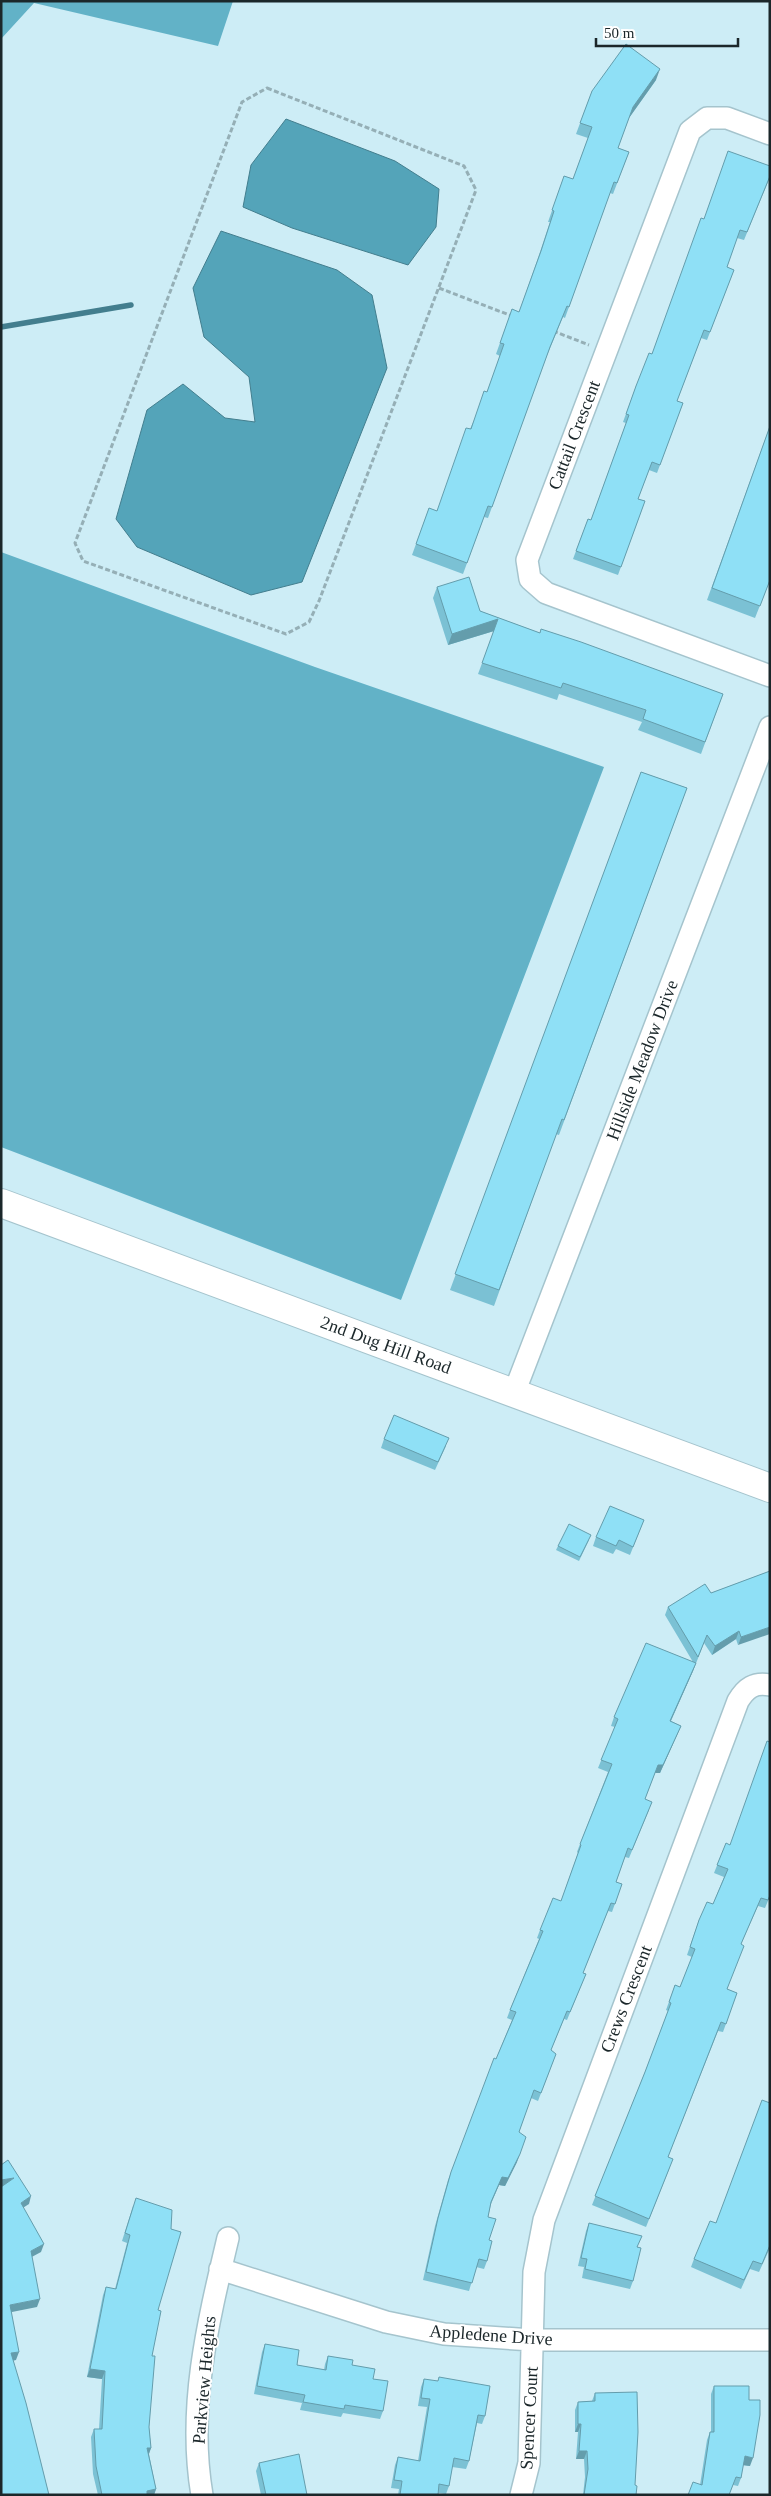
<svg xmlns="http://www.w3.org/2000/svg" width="771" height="2496" font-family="'Times New Roman',serif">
	<rect width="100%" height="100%" fill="#cdedf6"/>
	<!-- forest -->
	<path fill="#62b2c7" d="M1,1H233L218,46L34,3L1,39Z
		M1,552L315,667L604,767L401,1300L1,1147Z"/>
	<!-- water -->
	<path fill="#54a4b9" stroke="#437e8e" d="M286,119L395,161L439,189L436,227L408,265L292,228L243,207L251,165Z
		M221,231L337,270L372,295L387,368L302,582L251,595L137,547L116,519L147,410L183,384L225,418L255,422L249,377L204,337L193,288Z"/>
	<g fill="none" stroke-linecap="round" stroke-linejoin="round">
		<!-- stream -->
		<path stroke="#437e8e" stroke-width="5.5" d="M1,327L131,305"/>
		<defs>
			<path id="street" d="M770,134L727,118H707L690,131L527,560L530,579L546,593L770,676
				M514,1393L770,727
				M220,2269L386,2322L444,2334L532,2340H770
				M202,2495C187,2408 208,2322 228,2238
				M521,2495L529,2463L534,2272L544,2220L738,1701C746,1688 754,1682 770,1685"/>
			<path id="secondary" d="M1,1203L770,1488"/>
		</defs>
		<!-- street casing -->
		<use href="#street" stroke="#a5c4cd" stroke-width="24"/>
		<!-- secondary casing -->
		<use href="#secondary" stroke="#a5c4cd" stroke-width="30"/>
		<!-- path -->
		<path stroke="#95afb6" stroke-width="3" stroke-dasharray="5 2.5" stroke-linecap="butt" d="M267,88L464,166L476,190L319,601L309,622L286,634L83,561L75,543L242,102Z
			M439,288L512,316
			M553,331L589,345"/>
		<!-- street -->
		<use href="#street" stroke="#fff" stroke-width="21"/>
		<!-- secondary -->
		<use href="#secondary" stroke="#fff" stroke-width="28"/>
	</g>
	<!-- wall -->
	<path fill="#7bc1d4" d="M656,80L629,118L618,148L629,152L613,194L610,193L565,318L563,317L546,358L488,518L484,517L463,574L412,555L429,508L437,511L470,429L487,392L500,356L496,354L512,309L519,312L537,261L550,222H548L564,176L573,179L588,138L576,134L592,91Z
		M770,177L744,240L737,238L727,267L734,270L707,340L701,338L677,401L683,403L657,473L649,470L638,499L645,501L618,575L573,559L588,519L591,520L626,423L623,422L636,386L652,354L704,219Z
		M770,426V580L755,618L707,600Z
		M437,587L480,611L540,633L723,694L701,754L638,730L642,722L559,694L557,700L478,674L494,631L448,645L433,598Z
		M641,772L687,788L559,1135L556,1134L494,1306L450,1290Z
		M384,1439L446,1446L435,1470L381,1448Z
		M644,1520L630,1555L616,1549L613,1554L593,1546L596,1537Z
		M589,1540L579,1561L556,1550L558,1546Z
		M770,1571L738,1645L736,1639L712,1655L704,1643L693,1671L671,1721L681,1726L660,1773H655L645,1799L649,1810L629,1858L625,1857L616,1882L622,1884L612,1912L608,1911L583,1973L586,1974L567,2020L564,2019L551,2050L556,2054L538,2101L531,2098L519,2132L517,2162L505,2186L499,2185L491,2204L488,2217L489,2240L487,2261L484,2269L476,2267L469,2291L423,2280L435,2226L448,2180L496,2059L512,2020L507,2018L510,2010L539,1939L537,1938L540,1930L561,1901L578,1853L577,1852L580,1844L608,1772L598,1768L615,1727L611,1726L614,1717L693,1662L665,1615L668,1607L711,1593Z
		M726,1843L770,1896L765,1908L758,1906L741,1944L727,1989L737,1993L723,2032L718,2031L668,2157L670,2167L646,2227L592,2205L645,2072L668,2011L666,2010L675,1985L680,1987L692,1957L687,1955L699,1920L713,1904L724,1877L714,1873Z
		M770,2103V2248L759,2272L750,2269L741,2289L691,2267L694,2259L716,2223Z
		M133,2206L158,2310L152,2356L149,2427L151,2448L149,2454L156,2489L154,2495H98L93,2474L91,2437L94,2429H99L102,2379L87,2377L103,2295L106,2287L115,2289L127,2243L122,2241Z
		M589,2223L638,2247L633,2281L630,2289L582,2278L584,2267L578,2266L586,2231Z
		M265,2344L297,2365L324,2370L325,2364L328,2356L352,2365L373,2379L383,2411L380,2419L343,2413L341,2417L300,2410L302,2403L254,2394L262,2352Z
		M424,2379L485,2416L482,2424L477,2423L469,2461L466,2469L452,2467L449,2486L446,2494L438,2493V2495H398L399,2489L391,2488L395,2465L398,2457L418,2461L427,2407L418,2406L421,2387Z
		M714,2386L750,2466L743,2465L741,2478L738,2486L733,2485L729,2495L700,2485L707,2440L710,2432H711V2394Z
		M595,2393L635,2485L636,2495H583L585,2477L584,2459H576L578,2432H575V2410L578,2402L592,2401Z
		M259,2463L307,2495H261L256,2471Z"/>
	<!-- shaded-wall -->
	<path fill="#649dac" d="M660,69L656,80L629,118L633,107Z
		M498,619L494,631L448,645L452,634Z
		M770,1627V1634L738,1645L741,1637Z
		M739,1631L736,1639L712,1655L715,1646Z
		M696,1663L693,1671L667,1729L670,1721Z
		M681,1726L660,1773H655L658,1765Z
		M520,2154L517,2162L505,2186L499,2185L488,2210L502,2177Z
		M14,2178L1,2188V2180Z
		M31,2196L29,2204L18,2211L21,2203Z
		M44,2244L41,2252L28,2259L31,2251Z
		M40,2299L37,2307L7,2313L10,2305Z
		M19,2352L16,2360L8,2362L11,2353Z
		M90,2369L105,2371L102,2379L87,2377Z
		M578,2424H581L578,2432H575Z
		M147,2448H151L148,2456Z
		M579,2451H587L584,2459H576Z
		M745,2456L753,2458L750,2466L742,2465Z
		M156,2489L154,2495H145L147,2491Z"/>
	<!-- building -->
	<path fill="#8fe0f6" stroke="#649dac" d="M626,44L660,69L633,107L618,148L629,152L617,183L614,182L569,307L567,306L550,347L492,507L488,506L467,563L416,544L429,508L437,511L466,428L471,429L484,391L487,392L504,344L500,343L512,309L519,312L541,251L554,211L552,210L564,176L573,179L592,127L580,123L592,91Z
		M728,151L770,166V176L747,232L740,230L727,267L734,270L710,332L704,330L677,401L683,403L660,465L652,462L638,499L645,501L621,567L576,551L588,519L591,520L629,415L626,414L636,386L649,353L652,354L701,218L704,219Z
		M770,426V580L760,606L712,588Z
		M469,577L480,611L540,633L541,629L581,642L723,694L705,742L643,719L646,710L563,683L561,688L482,663L498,619L452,634L437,587Z
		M641,772L687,788L564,1120L562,1119L499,1290L455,1274Z
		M394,1415L449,1438L438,1462L384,1439Z
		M610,1506L644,1520L633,1547L619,1540L616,1546L596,1537Z
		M569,1524L591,1535L580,1557L558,1546Z
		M770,1571V1627L741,1637L739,1631L715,1646L707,1635L698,1657L668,1607L705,1584L711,1593Z
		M646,1643L696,1663L670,1721L681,1726L663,1765H658L645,1799L652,1802L632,1850L628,1848L616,1882L622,1884L615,1904L611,1903L583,1973L586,1974L570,2012L567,2011L551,2050L556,2054L541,2093L534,2090L519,2132L526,2137L520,2154L508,2178L502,2177L491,2202L488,2217L496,2219L489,2240L492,2241L487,2261L479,2259L472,2283L426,2272L438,2218L451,2172L494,2058L496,2059L516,2012L510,2010L543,1931L540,1930L553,1898L561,1901L581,1845L580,1844L612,1764L601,1760L618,1719L614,1717Z
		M767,1741L770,1742V1895L768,1900L761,1898L741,1944L744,1946L727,1989L737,1993L726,2024L721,2022L668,2157L673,2159L649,2219L595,2196L645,2072L671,2003L669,2002L675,1985L680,1987L695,1949L690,1947L699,1920L707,1902L713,1904L728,1869L717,1865L726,1843L730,1845Z
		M762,2100L770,2103V2245L762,2264L753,2261L744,2280L694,2259L710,2221L716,2223Z
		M8,2160L31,2196L21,2203L44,2244L31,2251L40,2299L10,2305L19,2352L11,2353L26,2403L49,2495H1V2187L14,2178L1,2180V2165Z
		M136,2198L172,2210L171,2229L181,2232L158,2310L161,2311L152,2356H155L149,2427L151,2448H147L156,2489L147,2491V2495H102L96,2466L94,2429H102L105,2371L90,2369L106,2287L116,2289L130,2235L125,2233Z
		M589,2223L642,2236L637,2247L641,2248L633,2281L585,2269L587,2259L581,2258Z
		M265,2344L299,2350L297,2365L326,2370L328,2356L353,2360L352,2365L375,2369L373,2379L388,2381L383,2411L345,2405L344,2409L303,2402L305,2395L257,2386Z
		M439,2377L490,2386L485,2416L478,2415L469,2461L454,2458L449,2486L439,2484L438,2495H400L402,2481L394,2480L398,2457L420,2461L430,2399L421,2398L424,2379L438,2381Z
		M714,2386H749V2400H760V2415L753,2458L745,2456L741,2478L736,2477L729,2495H688L693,2482L702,2485L710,2432H714Z
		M637,2392L638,2432L635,2485L637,2486L636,2495H584L588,2469L587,2451H579L581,2424H578V2402L595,2401V2393Z
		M299,2454L307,2495H266L259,2463Z"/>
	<g text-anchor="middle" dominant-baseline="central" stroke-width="4" stroke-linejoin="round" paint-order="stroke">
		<!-- street labels -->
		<g font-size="18" fill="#1b272a" stroke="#fff">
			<text transform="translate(574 435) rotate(-69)">Cattail Crescent</text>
			<text transform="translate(642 1060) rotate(-69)">Hillside Meadow Drive</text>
			<text transform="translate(386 1345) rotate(20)">2nd Dug Hill Road</text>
			<text transform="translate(626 1999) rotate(-69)">Crews Crescent</text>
			<text transform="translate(491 2335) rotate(4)">Appledene Drive</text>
			<text transform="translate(204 2380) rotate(-85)">Parkview Heights</text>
			<text transform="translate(529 2418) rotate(-87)">Spencer Court</text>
		</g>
	</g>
	<!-- border -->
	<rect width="771" height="2496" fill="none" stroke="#1b272a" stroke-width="5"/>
	<!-- scale -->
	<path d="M596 38v8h142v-8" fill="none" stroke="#1b272a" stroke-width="2.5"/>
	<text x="604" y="38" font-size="15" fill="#1b272a" stroke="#ffffff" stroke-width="4" paint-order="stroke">50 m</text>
</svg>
